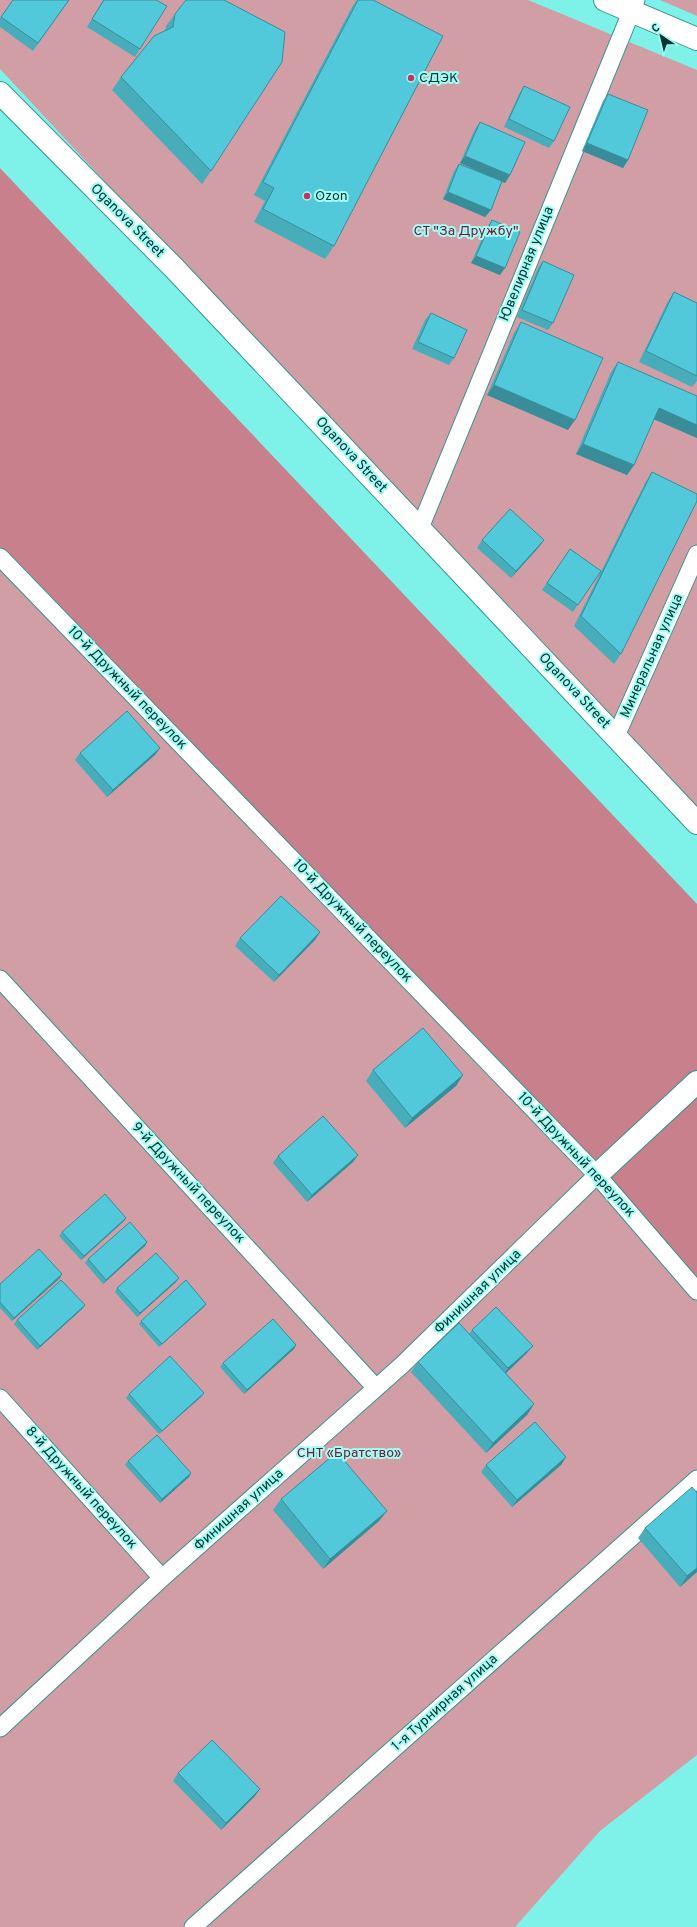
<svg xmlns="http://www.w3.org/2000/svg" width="697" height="1927" font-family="Overpass,sans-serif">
	<rect width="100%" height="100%" fill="#7ef2e8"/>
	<!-- green -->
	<path fill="#d29ea6" d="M0,0H528L697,70V817L0,69Z
		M660,0H697V16Z
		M0,547L697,1286V1755L600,1831L515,1927H0Z"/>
	<!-- forest -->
	<path fill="#c9808d" d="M0,168L697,904V1286L0,547Z"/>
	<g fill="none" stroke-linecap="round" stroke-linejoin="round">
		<defs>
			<path id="lane" d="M420,528L636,0
				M0,557L597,1175L697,1291
				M616,736L697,554
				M0,979L376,1388
				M0,1398L162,1578
				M0,1728L162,1578L402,1365L597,1175
				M193,1927L697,1479"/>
			<path id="street" d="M597,1175L697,1082"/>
			<path id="secondary" d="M0,93L175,269L697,823"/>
			<path id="primary" d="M605,0L697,39"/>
		</defs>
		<!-- lane casing -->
		<use href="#lane" stroke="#38938c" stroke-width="19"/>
		<!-- street casing -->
		<use href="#street" stroke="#38938c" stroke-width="24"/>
		<!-- secondary casing -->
		<use href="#secondary" stroke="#38938c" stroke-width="24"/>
		<!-- primary casing -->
		<use href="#primary" stroke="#38938c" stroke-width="24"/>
		<!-- lane -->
		<use href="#lane" stroke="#fff" stroke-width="17"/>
		<!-- street -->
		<use href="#street" stroke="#fff" stroke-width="22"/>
		<!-- secondary -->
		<use href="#secondary" stroke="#fff" stroke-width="22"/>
		<!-- primary -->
		<use href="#primary" stroke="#fff" stroke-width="22"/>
	</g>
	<!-- wall -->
	<path fill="#47adbb" d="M13,0H69L33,51L0,27V18Z
		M103,0H156L140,49L135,57L87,27Z
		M357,0H373L334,246L325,259L254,222L265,201L254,195L352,7Z
		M175,14L211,171L202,184L112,90L121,77L165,31L166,26Z
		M524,86L554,141L549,148L504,127L519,94Z
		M608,94L628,160L623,168L582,151L603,101Z
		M480,122L510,175L505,183L502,182L491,210L485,217L443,199L454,171L459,164L483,173L460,163L475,129Z
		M492,220L500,275L471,263L487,227Z
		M543,261L553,323L548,330L517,317L538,268Z
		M674,292L697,303V381L692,387L639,362L667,303Z
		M431,313L454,358L449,365L412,349L425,320Z
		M521,322L568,430L487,395L514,333Z
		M618,362L697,396V438L654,419L634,465L627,475L576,454L611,372Z
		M652,472L621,654L614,664L574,626L645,483Z
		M482,540H544L539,547L511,578L477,548Z
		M570,549L601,571L573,612L542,590Z
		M160,748L155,755L107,797L75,760L80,753Z
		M320,932L315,940L274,982L235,946L240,938Z
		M373,1070L463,1075L456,1086L405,1128L366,1081Z
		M358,1155L353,1162L307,1202L273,1163L278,1156Z
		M126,1218L124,1221L81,1260L59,1236L62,1232Z
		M147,1242L145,1246L103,1284L85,1263L88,1259Z
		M60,1278L12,1321L0,1308V1284Z
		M179,1278L176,1282L137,1317L115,1292L117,1288Z
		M206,1304L204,1307L159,1347L139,1324L141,1321Z
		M85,1305L82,1309L37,1350L14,1324L17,1320Z
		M472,1330L527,1353L506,1373L534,1404L527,1415L486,1453L411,1372L418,1362L469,1334Z
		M296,1345L294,1349L244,1394L220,1367L223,1363Z
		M204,1393L201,1397L159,1434L126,1398L129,1394Z
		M566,1457L561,1465L512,1507L481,1472L486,1465Z
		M128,1461L191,1473L189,1477L160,1503L125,1465Z
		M697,1493V1572L680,1587L638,1538L645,1528Z
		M281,1499L387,1511L379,1521L323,1569L273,1510Z
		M178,1773L255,1796L221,1830L173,1781Z"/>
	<!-- shaded-wall -->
	<path fill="#398d99" d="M587,143L628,160L623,168L582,151Z
		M465,156L510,175L505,183L460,163Z
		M448,192L491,210L485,217L443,199Z
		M476,256L505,268L500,275L471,263Z
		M494,385L575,420L568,430L487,395Z
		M659,408L697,425V438L651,418Z
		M583,444L634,465L627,475L576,454Z
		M544,540L539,547L511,578L516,571Z
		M160,748L155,755L107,797L113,790Z
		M320,932L315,940L274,982L279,975Z
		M463,1075L456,1086L405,1128L412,1118Z
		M358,1155L353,1162L307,1202L312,1195Z
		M126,1218L124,1221L81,1260L84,1256Z
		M147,1242L145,1246L103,1284L106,1280Z
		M62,1274L60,1278L12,1321L14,1318Z
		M179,1278L176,1282L137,1317L140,1313Z
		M206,1304L204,1307L159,1347L162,1344Z
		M85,1305L82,1309L37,1350L40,1346Z
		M296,1345L294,1349L244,1394L247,1390Z
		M533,1346L527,1353L503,1376L508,1368Z
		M204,1393L201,1397L159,1434L162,1431Z
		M534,1404L527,1415L486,1453L493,1443Z
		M566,1457L561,1465L512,1507L517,1500Z
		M191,1473L189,1477L160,1503L162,1499Z
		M387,1511L379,1521L323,1569L330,1559Z
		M697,1568V1572L680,1587L687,1576Z
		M260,1789L255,1796L221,1830L226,1823Z"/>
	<!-- building -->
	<path fill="#52c9da" stroke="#398d99" d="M13,0H69L38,43L1,17Z
		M104,0H156L167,6L140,49L92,19Z
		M186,0H224L285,32L282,62L211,171L121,77L154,36L173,27L175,14Z
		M358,0H373L443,36L334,246L263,209L274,188L263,182Z
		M524,86L570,107L554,141L509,119Z
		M608,94L648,110L628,160L587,143Z
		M480,122L525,142L510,175L465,156Z
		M459,164L502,181L491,210L448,192Z
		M492,220L520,232L505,268L476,256Z
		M543,261L574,275L553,323L522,310Z
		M674,292L697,303V376L646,351Z
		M431,313L467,330L454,358L418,342Z
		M521,322L603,358L575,420L494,385Z
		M618,362L697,396V425L659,408L634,465L583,444Z
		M652,472L697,494V501L621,654L581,616Z
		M510,509L544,540L516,571L482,540Z
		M570,549L601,571L578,605L547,583Z
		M127,711L160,748L113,790L80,753Z
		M281,896L320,932L279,975L240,938Z
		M423,1028L463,1075L412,1118L373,1070Z
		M323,1116L358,1155L312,1195L278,1156Z
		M105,1194L126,1218L84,1256L62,1232Z
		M130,1222L147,1242L106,1280L88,1259Z
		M39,1249L62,1274L14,1318L0,1302V1284Z
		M156,1253L179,1278L140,1313L117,1288Z
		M61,1280L85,1305L40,1346L17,1320Z
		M186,1280L206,1304L162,1344L141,1321Z
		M496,1307L533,1346L508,1368L472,1330Z
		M273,1319L296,1345L247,1390L223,1363Z
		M459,1323L534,1404L493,1443L418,1362Z
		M170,1356L204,1393L162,1431L129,1394Z
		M535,1422L566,1457L517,1500L486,1465Z
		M157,1435L191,1473L162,1499L128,1461Z
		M337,1452L387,1511L330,1559L281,1499Z
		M692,1487L697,1493V1568L687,1576L645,1528Z
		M212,1740L260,1789L226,1823L178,1773Z"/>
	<!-- markers -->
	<g fill="#c3355e" stroke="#a3fbf3" stroke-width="1.5">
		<circle cx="411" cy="78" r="4"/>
		<circle cx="307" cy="196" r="4"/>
	</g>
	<g text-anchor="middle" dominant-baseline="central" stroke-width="4" stroke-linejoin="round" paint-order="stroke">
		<!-- poi labels -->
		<g font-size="14" fill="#003733" stroke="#a3fbf3" text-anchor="start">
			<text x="419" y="78">СДЭК</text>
			<text x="315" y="196">Ozon</text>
		</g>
		<!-- street labels -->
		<g font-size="14" fill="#003733" stroke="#a3fbf3">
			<text transform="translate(127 221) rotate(45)">Oganova Street</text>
			<text transform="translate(527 264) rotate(-68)">Ювелирная улица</text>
			<text transform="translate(351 455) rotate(47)">Oganova Street</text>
			<text transform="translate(652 656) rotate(-66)">Минеральная улица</text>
			<text transform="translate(127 688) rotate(46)">10-й Дружный переулок</text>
			<text transform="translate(574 691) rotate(47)">Oganova Street</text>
			<text transform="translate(352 921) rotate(46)">10-й Дружный переулок</text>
			<text transform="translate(576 1155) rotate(47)">10-й Дружный переулок</text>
			<text transform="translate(188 1183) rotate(47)">9-й Дружный переулок</text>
			<text transform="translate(478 1292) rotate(-44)">Финишная улица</text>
			<text transform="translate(81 1488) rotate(48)">8-й Дружный переулок</text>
			<text transform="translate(239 1510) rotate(-42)">Финишная улица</text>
			<text transform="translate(445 1703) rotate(-42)">1-я Турнирная улица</text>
		</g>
		<!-- park labels -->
		<g font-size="14" fill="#711a34" stroke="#a3fbf3">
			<text x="466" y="231">СТ "За Дружбу"</text>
			<text x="349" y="1453">СНТ «Братство»</text>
		</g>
	</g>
	<!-- north arrow -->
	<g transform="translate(661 36) rotate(325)" stroke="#a3fbf3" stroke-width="3" paint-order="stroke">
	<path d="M0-3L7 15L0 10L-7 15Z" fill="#003733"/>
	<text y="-6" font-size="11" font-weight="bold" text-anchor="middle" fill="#003733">С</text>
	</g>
</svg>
